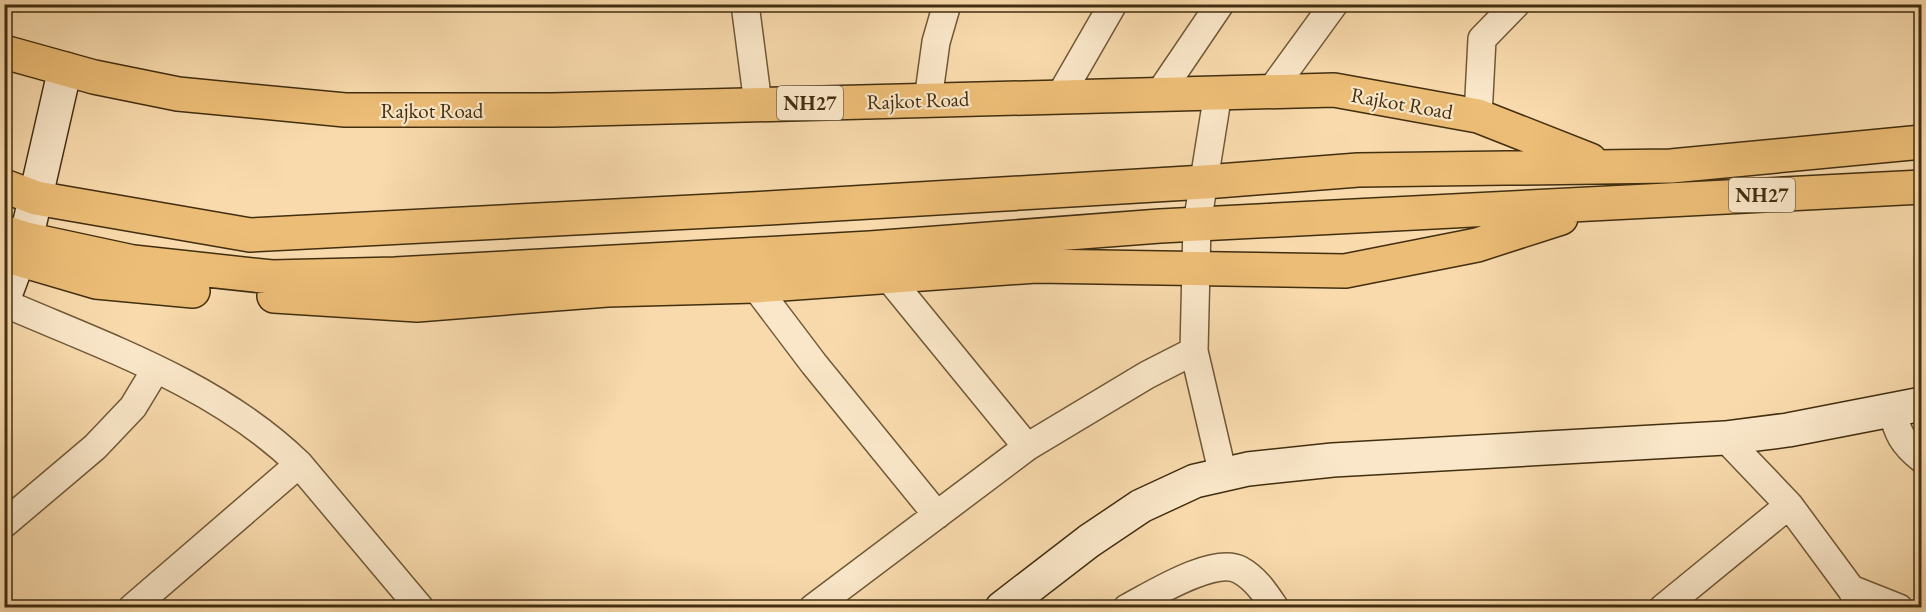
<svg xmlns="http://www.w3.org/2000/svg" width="1926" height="612" font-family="'EB Garamond',serif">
	<rect width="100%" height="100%" fill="#f8daac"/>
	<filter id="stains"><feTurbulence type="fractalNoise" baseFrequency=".00333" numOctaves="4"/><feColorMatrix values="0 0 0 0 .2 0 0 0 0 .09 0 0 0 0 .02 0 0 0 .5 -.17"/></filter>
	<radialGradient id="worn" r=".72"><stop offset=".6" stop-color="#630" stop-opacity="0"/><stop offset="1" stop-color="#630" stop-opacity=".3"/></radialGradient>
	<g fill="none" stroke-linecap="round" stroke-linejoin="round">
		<defs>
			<path id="street" d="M745,4L758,104
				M1270,92L1334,4
				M1218,93L1197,224L1194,351L1223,475
				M1159,94L1220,4
				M1060,96L1113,4
				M928,100L936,42L947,4
				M1478,116L1482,39L1516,4
				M888,277L1027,447
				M755,286L814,364L937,515
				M4,303C106,347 218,385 299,464L420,608
				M1892,409C1897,433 1903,444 1922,459
				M1725,438L1789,505L1851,589L1862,608
				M4,524L95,447L133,407L156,369
				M1851,589L1899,608
				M132,608L299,464
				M813,608L1027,447L1147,375L1194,351
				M1127,608C1152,595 1214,556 1240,570C1256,579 1265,593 1275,608
				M1663,608L1789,505"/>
			<path id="secondary" d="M4,298L26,239L65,69
				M1002,608L1089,541L1141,506L1195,481L1248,469L1333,460L1725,438L1788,430L1922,404"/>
			<path id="highway" d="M4,52L94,77L178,94L345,110H552L1334,90L1478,116L1590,160
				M4,186L36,198L250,235L768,208L1205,182L1358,170L1671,166L1922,142
				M4,232L26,239L133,262L272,277L395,274L743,255L870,248L1160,226L1922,187
				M4,255L96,282L193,291
				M274,296L417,305L607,290L755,286L1036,266L1345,271L1477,245L1561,218"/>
		</defs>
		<!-- street casing -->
		<use href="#street" stroke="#705937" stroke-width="30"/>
		<!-- secondary casing -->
		<use href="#secondary" stroke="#422e10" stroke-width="36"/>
		<!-- highway casing -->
		<use href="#highway" stroke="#422e10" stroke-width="36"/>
		<!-- street -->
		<use href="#street" stroke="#fae7c9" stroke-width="27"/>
		<!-- secondary -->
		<use href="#secondary" stroke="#fae7c9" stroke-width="33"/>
		<!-- highway -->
		<use href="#highway" stroke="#ecbd76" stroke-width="33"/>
	</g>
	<g text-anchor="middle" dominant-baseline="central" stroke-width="4.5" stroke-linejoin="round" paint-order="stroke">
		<!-- shield labels -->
		<g fill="#fae7c9" stroke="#796648" stroke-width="1.5">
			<rect x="777" y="86" width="66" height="34" rx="4.5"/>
			<rect x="1729" y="178" width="66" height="34" rx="4.5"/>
		</g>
		<g font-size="20" font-weight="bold" fill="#422e10">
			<text x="810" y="103">NH27</text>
			<text x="1762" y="195">NH27</text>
		</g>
		<!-- street labels -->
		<g font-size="21" fill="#422e10" stroke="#fae7c9">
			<text transform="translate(918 100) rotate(-2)">Rajkot Road</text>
			<text transform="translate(1402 103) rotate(10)">Rajkot Road</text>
			<text x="432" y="110">Rajkot Road</text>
		</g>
	</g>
	<!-- margin -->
	<rect width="1926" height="612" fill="none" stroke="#f8daac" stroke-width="24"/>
	<rect x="6" y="6" width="1914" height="600" fill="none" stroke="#422e10" stroke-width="3"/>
	<rect x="12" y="12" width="1902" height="588" fill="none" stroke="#422e10" stroke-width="1.5"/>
	<rect width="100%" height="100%" filter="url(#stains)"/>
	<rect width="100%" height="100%" fill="url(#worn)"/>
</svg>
